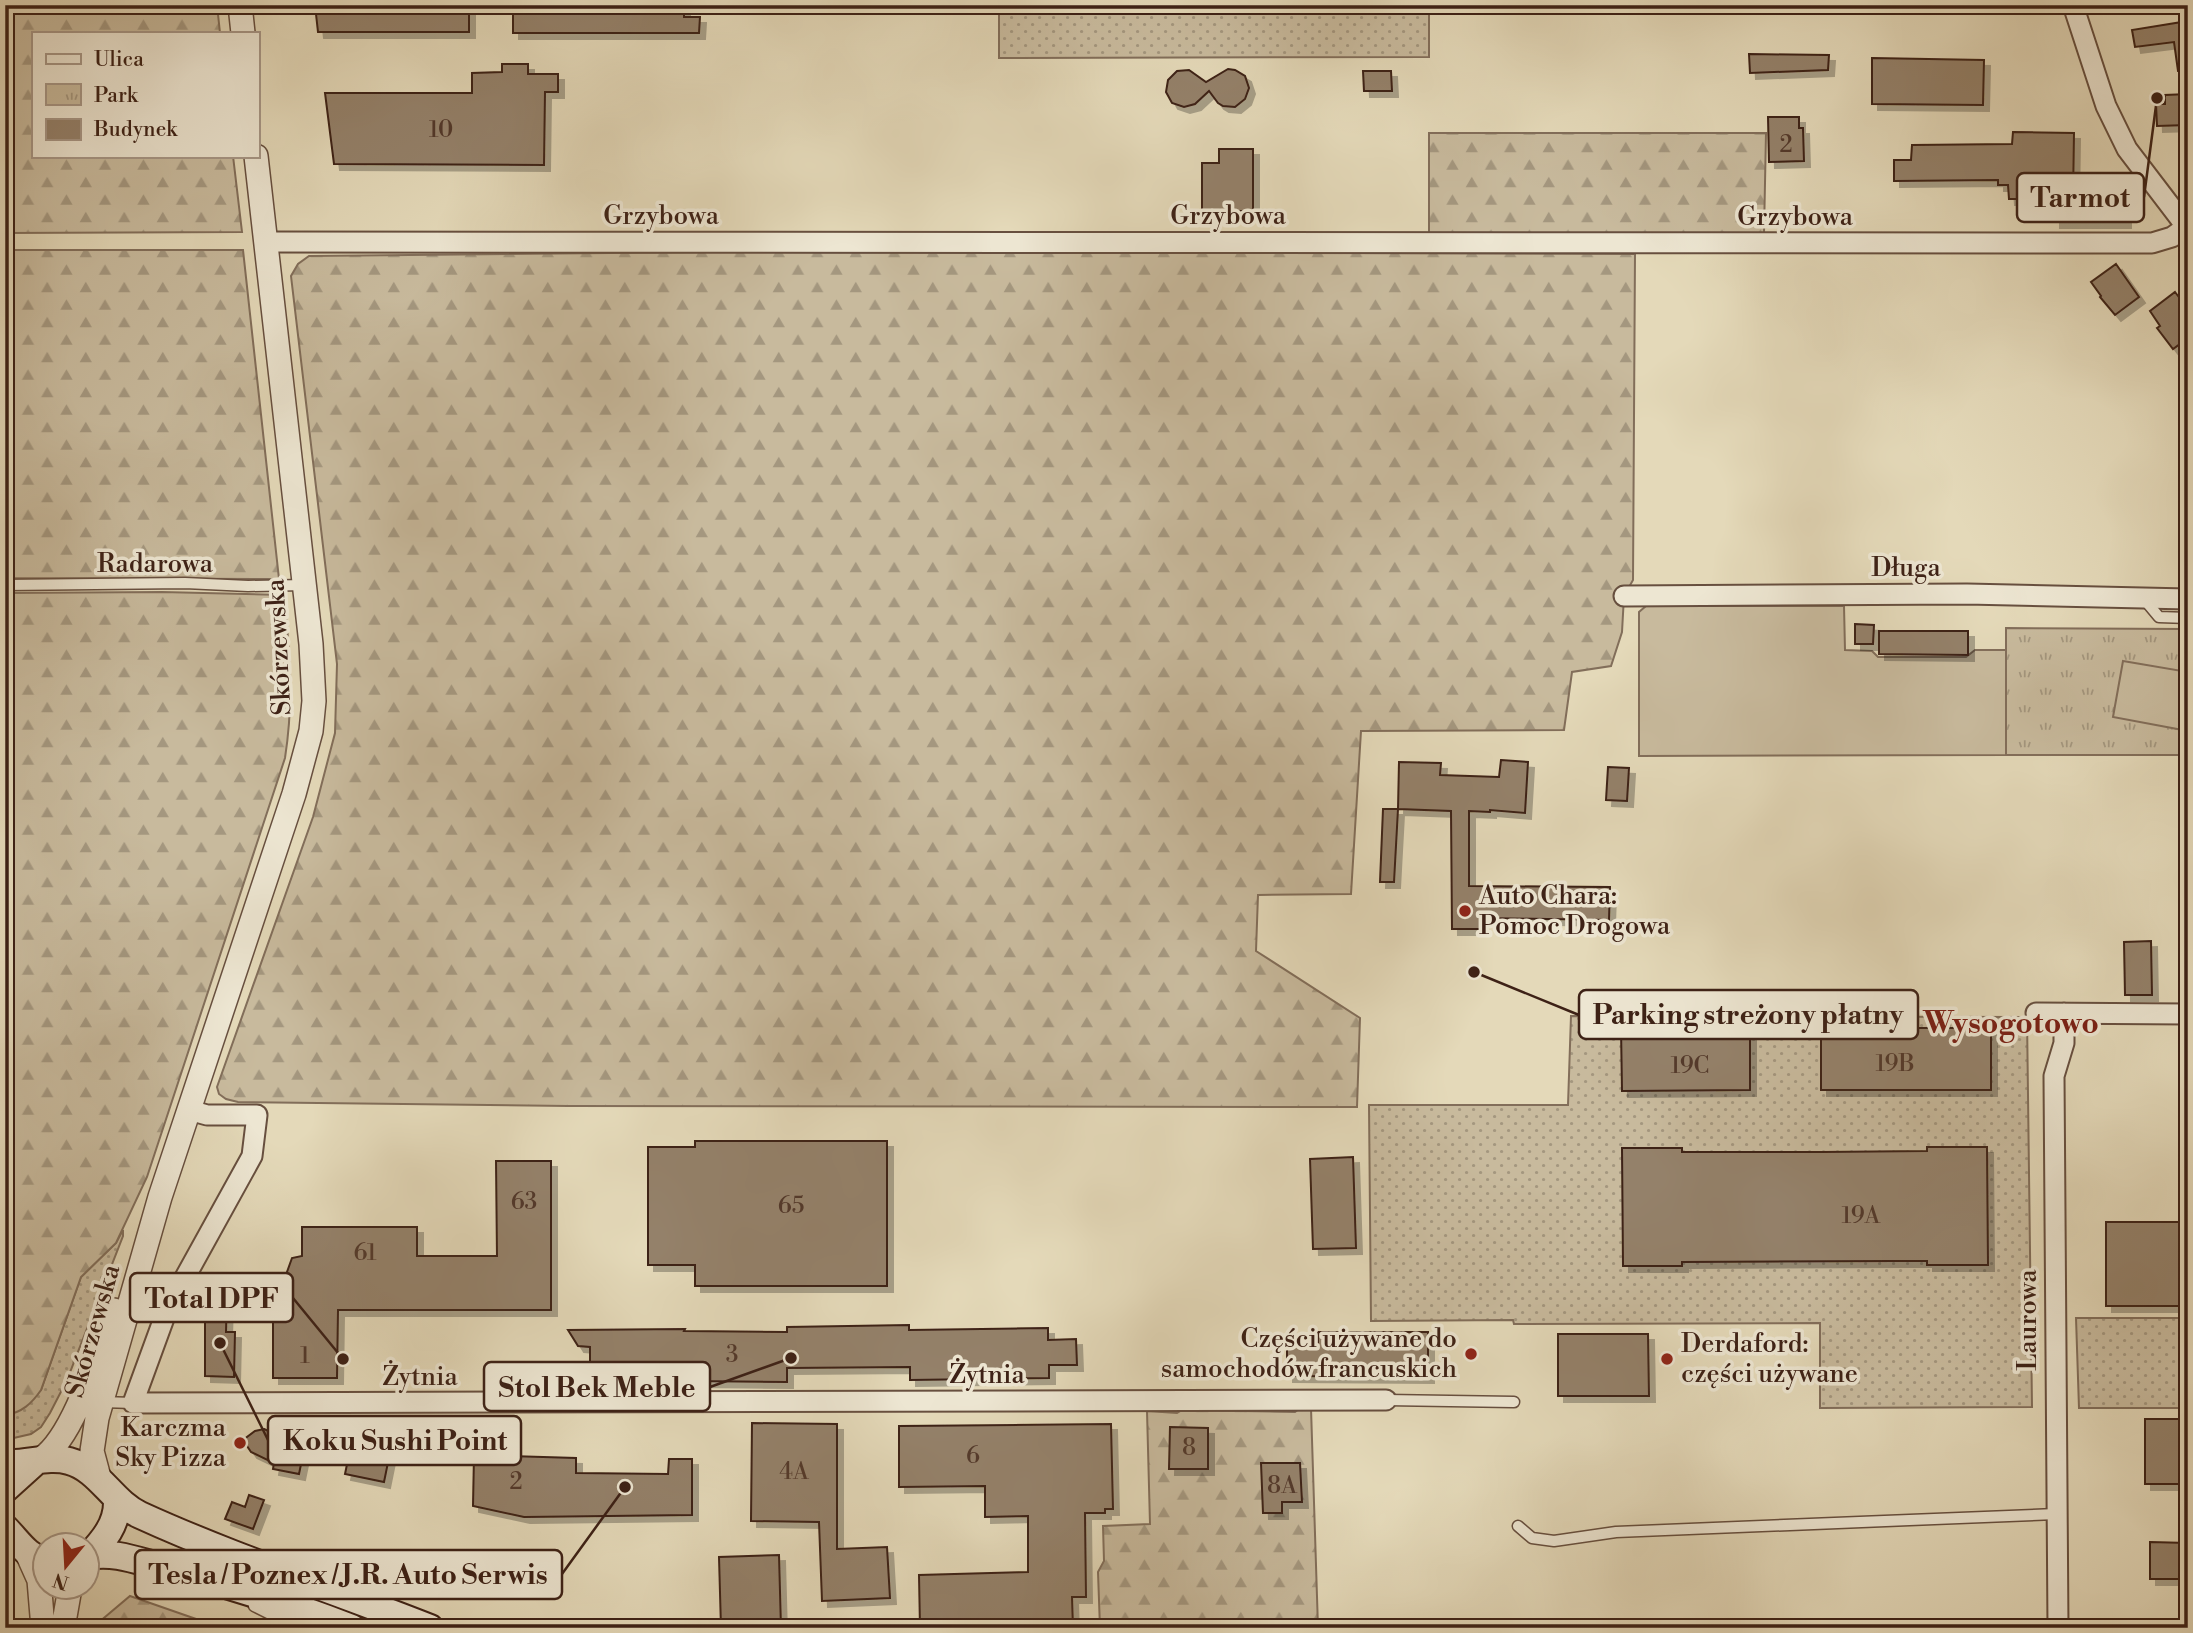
<svg xmlns="http://www.w3.org/2000/svg" width="2193" height="1633" font-family="'Libre Bodoni',serif">
	<defs>
		<pattern id="grass-dots" width="8" height="8" patternUnits="userSpaceOnUse" patternTransform="scale(1.75)"><rect width="8" height="8" fill="#c8ba9d"/><path d="M2 2h.1M6 6h.1" fill="none" stroke="#a4977f" stroke-width="1.8" stroke-linecap="round"/></pattern>
		<pattern id="forest-firs" width="22" height="20" patternUnits="userSpaceOnUse" patternTransform="scale(1.75)"><rect width="22" height="20" fill="#c8ba9d"/><path d="M5 1l3.5 6h-7zM16 11l3.5 6h-7z" fill="#a4977f"/></pattern>
		<pattern id="park-tufts" width="24" height="20" patternUnits="userSpaceOnUse" patternTransform="scale(1.75)"><rect width="24" height="20" fill="#c8ba9d"/><path d="M3 7l-1-3M5 7V3M7 7l1-3M15 17l-1-3M17 17v-4M19 17l1-3" fill="none" stroke="#a4977f"/></pattern>
		<filter id="shadow"><feDropShadow dx="6" dy="6" stdDeviation="0" flood-color="#0004"/></filter>
	</defs>
	<rect width="100%" height="100%" fill="#e4d9b9"/>
	<filter id="stains"><feTurbulence type="fractalNoise" baseFrequency=".00286" numOctaves="4"/><feColorMatrix values="0 0 0 0 .2 0 0 0 0 .09 0 0 0 0 .02 0 0 0 .5 -.17"/></filter>
	<radialGradient id="worn" r=".72"><stop offset=".6" stop-color="#630" stop-opacity="0"/><stop offset="1" stop-color="#630" stop-opacity=".3"/></radialGradient>
	<!-- grass -->
	<path fill="url(#grass-dots)" stroke="#826e5a" stroke-width="2" d="M999,5H1429V57L999,58Z
		M1571,1016L2027,1017L2032,1407L1820,1408V1323L1514,1324L1513,1320L1371,1321L1369,1105H1568Z
		M123,1230V1236L67,1380L50,1413L41,1427L31,1434L5,1440V1415C19,1413 33,1401 41,1390L81,1277L116,1243Z
		M2076,1318H2188V1408H2079Z"/>
	<!-- forest -->
	<path fill="url(#forest-firs)" stroke="#826e5a" stroke-width="2" d="M5,5H217L220,33H33V156H233L242,232L5,233Z
		M1429,133H1766L1764,233L1429,234Z
		M5,250H243L279,579L5,578Z
		M823,251L1635,254L1633,580L1624,596L1622,632L1611,666L1572,672L1564,730L1361,731L1351,894L1258,895L1256,951L1360,1018L1357,1107L568,1106L238,1102L226,1099L219,1094L217,1087L313,817L335,733L337,664L291,276L298,264L309,256Z
		M162,592L284,595C290,653 294,700 285,758L147,1177L116,1243L81,1277L41,1390C32,1403 22,1413 5,1415V593Z
		M1300,1408H1311L1318,1628H1100L1098,1572L1104,1561L1103,1526L1150,1524L1147,1411L1177,1413L1182,1410L1295,1412Z
		M130,1596L222,1628H92Z"/>
	<!-- park -->
	<path fill="url(#park-tufts)" stroke="#826e5a" stroke-width="2" d="M2006,628L2188,629V755H2006Z"/>
	<!-- pitch -->
	<path fill="#c8ba9d" stroke="#826e5a" stroke-width="2" d="M1646,606H1844L1845,650L1872,651L1878,657H1966L1975,650H2006V755L1639,756V612Z
		M2123,661L2188,672V731L2113,717Z"/>
	<!-- building -->
	<path fill="#94816b" stroke="#3d2116" stroke-width="2" filter="url(#shadow)" d="M315,5H469V32H318Z
		M513,5H684V17H700L699,33H513Z
		M2188,21V70L2178,71L2174,42L2135,47L2132,30Z
		M1749,54L1829,55L1828,70L1750,73Z
		M1872,58L1984,60L1983,105L1872,104Z
		M502,64H528V74H558V92H545L544,165L334,164L325,93H472V73L502,72Z
		M1228,69L1235,70L1245,76L1249,88L1245,99L1235,107L1223,106L1218,103L1209,91L1195,104L1184,107L1172,103L1166,92L1168,80L1177,71L1189,70L1206,82Z
		M1363,71H1391L1392,91H1364Z
		M2188,94V125L2157,126L2156,104H2165V95Z
		M1768,117H1799V128H1803L1804,161L1769,162Z
		M2013,132L2074,133L2073,199L2125,198V222H2054V199H2009L2008,185H1998V180L1894,181V160H1911L1912,145L2012,144Z
		M1219,149H1253V211H1202V163H1219Z
		M2116,264L2139,297L2115,315L2100,297L2101,296L2091,282Z
		M2175,292L2188,309V338L2173,349L2157,328L2160,326L2150,311Z
		M1855,624L1874,625L1873,644H1855Z
		M1879,631H1968V655L1879,654Z
		M1501,760L1528,762L1525,813L1490,810V812L1469,811V886L1610,887L1609,920L1480,918V929H1452L1451,811L1398,809L1399,762L1441,763L1440,775L1499,777Z
		M1608,767L1629,768L1627,801L1606,800Z
		M1383,809H1398L1394,882H1380Z
		M2151,941L2152,995H2125L2124,942Z
		M1621,1028H1750V1090L1622,1091Z
		M1821,1028H1991V1090H1821Z
		M695,1141H887V1286H695V1265H648V1147H695Z
		M1927,1147H1987L1988,1265H1927V1261H1894L1682,1262V1266H1623L1622,1148H1682V1152H1822L1927,1151Z
		M1353,1157L1356,1248L1313,1249L1310,1159Z
		M496,1161H551V1310H338L337,1378H273V1311L292,1258L302,1256V1227H417V1256H497Z
		M2106,1222H2188V1306H2106Z
		M211,1294H227L226,1332H235L234,1377L205,1376V1307H210Z
		M909,1325V1330L1048,1328V1340L1076,1339L1077,1365H1049V1378L910,1380V1367L787,1368V1382L685,1381V1376H590V1347L578,1346L568,1330L685,1329L684,1331L787,1332V1327Z
		M1318,1332H1428V1377L1287,1376V1344H1318Z
		M1558,1334H1648L1649,1396H1558Z
		M372,1418L396,1423L384,1482L345,1474L351,1445L366,1448Z
		M2145,1419H2188V1484H2145Z
		M752,1423L837,1424V1549L887,1547L890,1598L822,1601L819,1522L751,1521Z
		M1111,1424L1113,1509H1105V1513H1085L1086,1597H1072L1073,1628H920L919,1575L1028,1572V1516L985,1517V1486L899,1487V1426Z
		M1170,1427L1208,1428V1469H1169Z
		M264,1429L273,1433L277,1439L305,1445L299,1474L273,1469L274,1463L251,1452L243,1440L255,1431Z
		M474,1455L576,1458V1473L668,1474L669,1459H692V1515L524,1517L473,1506Z
		M1261,1463H1300L1302,1502H1282V1513H1263Z
		M249,1495L264,1500L253,1529L225,1519L232,1502L245,1507Z
		M2150,1542L2188,1543V1579H2150Z
		M779,1555L781,1628H721L719,1557Z"/>
	<g fill="none" stroke-linecap="round" stroke-linejoin="round">
		<defs>
			<path id="service" d="M5,585L185,583L248,586L305,585
				M2144,599L2159,617L2188,618
				M1386,1400L1514,1402
				M102,1402L133,1403
				M1518,1526L1532,1538L1554,1541L1616,1532L2056,1514
				M254,1606L298,1628"/>
			<path id="minor" d="M2073,5L2106,106L2127,149L2188,229
				M266,242L2152,243L2172,237L2186,227
				M1624,596L1967,594L2188,599
				M2036,1013L2188,1014
				M189,1110L207,1115H257L252,1156L167,1310L133,1403L1386,1400
				M2058,1628L2054,1076L2064,1043V1013"/>
			<path id="tertiary" d="M240,5L243,33
				M41,1459C75,1436 99,1350 114,1310
				M100,1481L92,1451L97,1418L160,1197L294,794L311,731L314,701L311,644L256,156
				M26,1551L39,1580L43,1628
				M63,1628L70,1588"/>
			<path id="secondary" d="M5,1463C27,1465 47,1455 69,1461C99,1469 112,1502 140,1515C234,1558 334,1590 430,1628
				M5,1489L36,1461
				M5,1528C18,1541 27,1557 46,1562
				M89,1556C114,1551 138,1561 162,1567C227,1584 290,1604 352,1628
				M88,1557C103,1541 118,1524 117,1500"/>
		</defs>
		<!-- service casing -->
		<use href="#service" stroke="#674f3f" stroke-width="13"/>
		<!-- minor casing -->
		<use href="#minor" stroke="#674f3f" stroke-width="23"/>
		<!-- tertiary casing -->
		<use href="#tertiary" stroke="#674f3f" stroke-width="26"/>
		<!-- secondary casing -->
		<use href="#secondary" stroke="#3d2116" stroke-width="30"/>
		<!-- service -->
		<use href="#service" stroke="#ede6d2" stroke-width="10"/>
		<!-- minor -->
		<use href="#minor" stroke="#ede6d2" stroke-width="19"/>
		<!-- tertiary -->
		<use href="#tertiary" stroke="#ede6d2" stroke-width="23"/>
		<!-- secondary -->
		<use href="#secondary" stroke="#ede6d2" stroke-width="26"/>
	</g>
	<!-- markers -->
	<g fill="#8f2418" stroke="#ede6d2" stroke-width="2.5">
		<circle cx="1465" cy="911" r="7"/>
		<circle cx="1471" cy="1354" r="7"/>
		<circle cx="1667" cy="1359" r="7"/>
		<circle cx="240" cy="1443" r="7"/>
	</g>
	<g text-anchor="middle" dominant-baseline="central" stroke-width="7" stroke-linejoin="round" paint-order="stroke">
		<!-- number labels -->
		<g font-size="23" fill="#53392b">
			<text x="441" y="130">10</text>
			<text x="1786" y="145">2</text>
			<text x="1895" y="1064">19B</text>
			<text x="1690" y="1066">19C</text>
			<text x="524" y="1202">63</text>
			<text x="791" y="1206">65</text>
			<text x="1861" y="1216">19A</text>
			<text x="365" y="1253">61</text>
			<text x="732" y="1355">3</text>
			<text x="305" y="1356">1</text>
			<text x="1189" y="1448">8</text>
			<text x="973" y="1456">6</text>
			<text x="794" y="1472">4A</text>
			<text x="516" y="1482">2</text>
			<text x="1282" y="1486">8A</text>
		</g>
		<!-- street labels -->
		<g font-size="26" fill="#3d2116" stroke="#ede6d2">
			<text x="661" y="216">Grzybowa</text>
			<text x="1228" y="216">Grzybowa</text>
			<text x="1795" y="217">Grzybowa</text>
			<text x="155" y="564">Radarowa</text>
			<text x="1906" y="568">Długa</text>
			<text transform="translate(279 647) rotate(-93)">Skórzewska</text>
			<text transform="translate(2028 1320) rotate(-90)">Laurowa</text>
			<text transform="translate(93 1331) rotate(-74)">Skórzewska</text>
			<text x="987" y="1375">Żytnia</text>
			<text x="420" y="1377">Żytnia</text>
		</g>
		<!-- poi labels -->
		<g font-size="26" fill="#3d2116" stroke="#ede6d2" text-anchor="start">
			<text x="1479" y="896">Auto Chara:<tspan x="1479" dy="30">Pomoc Drogowa</tspan></text>
			<text x="1457" y="1339" text-anchor="end">Części używane do<tspan x="1457" dy="30">samochodów francuskich</tspan></text>
			<text x="1681" y="1344">Derdaford:<tspan x="1681" dy="30">części używane</tspan></text>
			<text x="226" y="1428" text-anchor="end">Karczma<tspan x="226" dy="30">Sky Pizza</tspan></text>
		</g>
		<!-- quarter labels -->
		<g font-size="30" font-weight="bold" fill="#7a1f14" stroke="#ede6d2">
			<text x="2011" y="1024">Wysogotowo</text>
		</g>
	</g>
	<!-- callouts -->
	<path fill="none" stroke="#3d2116" stroke-width="2.5" d="M2157 98L2144 197M1474 972L1579 1015M343 1359L293 1298M791 1358L710 1387M220 1343L268 1440M625 1487L562 1574"/>
	<g fill="#3d2116" stroke="#ede6d2" stroke-width="2.5">
		<circle cx="2157" cy="98" r="7"/>
		<circle cx="1474" cy="972" r="7"/>
		<circle cx="343" cy="1359" r="7"/>
		<circle cx="791" cy="1358" r="7"/>
		<circle cx="220" cy="1343" r="7"/>
		<circle cx="625" cy="1487" r="7"/>
	</g>
	<g fill="#ede6d2" stroke="#3d2116" stroke-width="2.5">
		<rect x="2017" y="173" width="127" height="49" rx="7"/>
		<rect x="1579" y="990" width="339" height="49" rx="7"/>
		<rect x="130" y="1273" width="163" height="49" rx="7"/>
		<rect x="484" y="1362" width="226" height="49" rx="7"/>
		<rect x="268" y="1416" width="253" height="49" rx="7"/>
		<rect x="135" y="1550" width="427" height="49" rx="7"/>
	</g>
	<g font-size="28" text-anchor="middle" font-weight="bold" fill="#3d2116">
		<text x="2080" y="207">Tarmot</text>
		<text x="1748" y="1024">Parking streżony płatny</text>
		<text x="212" y="1308">Total DPF</text>
		<text x="597" y="1397">Stol Bek Meble</text>
		<text x="395" y="1450">Koku Sushi Point</text>
		<text x="348" y="1584">Tesla / Poznex / J.R. Auto Serwis</text>
	</g>
	<!-- margin -->
	<rect width="2193" height="1633" fill="none" stroke="#e4d9b9" stroke-width="28"/>
	<rect x="7" y="7" width="2179" height="1619" fill="none" stroke="#3d2116" stroke-width="3.5"/>
	<rect x="14" y="14" width="2165" height="1605" fill="none" stroke="#3d2116" stroke-width="2"/>
	<!-- legend -->
	<rect x="32" y="32" width="228" height="126" fill="#ede6d2" stroke="#a79787" stroke-width="2"/>
	<rect x="46" y="54" width="35" height="10" fill="#ede6d2" stroke="#a79787" stroke-width="2"/>
	<text x="94" y="66" font-size="21" fill="#3d2116">Ulica</text>
	<rect x="46" y="84" width="35" height="21" fill="url(#park-tufts)" stroke="#a79787" stroke-width="2"/>
	<text x="94" y="102" font-size="21" fill="#3d2116">Park</text>
	<rect x="46" y="119" width="35" height="21" fill="#94816b" stroke="#a79787" stroke-width="2"/>
	<text x="94" y="136" font-size="21" fill="#3d2116">Budynek</text>
	<!-- north arrow -->
	<g transform="translate(66 1566) rotate(198)"><circle r="33" fill="#ede6d2" stroke="#a79787" stroke-width="2"/>
	<path d="M0-5L12 26L0 18L-12 26Z" fill="#8f2418"/>
	<text y="-10" font-size="19" font-weight="bold" text-anchor="middle" fill="#3d2116">N</text>
	</g>
	<rect width="100%" height="100%" filter="url(#stains)"/>
	<rect width="100%" height="100%" fill="url(#worn)"/>
</svg>
